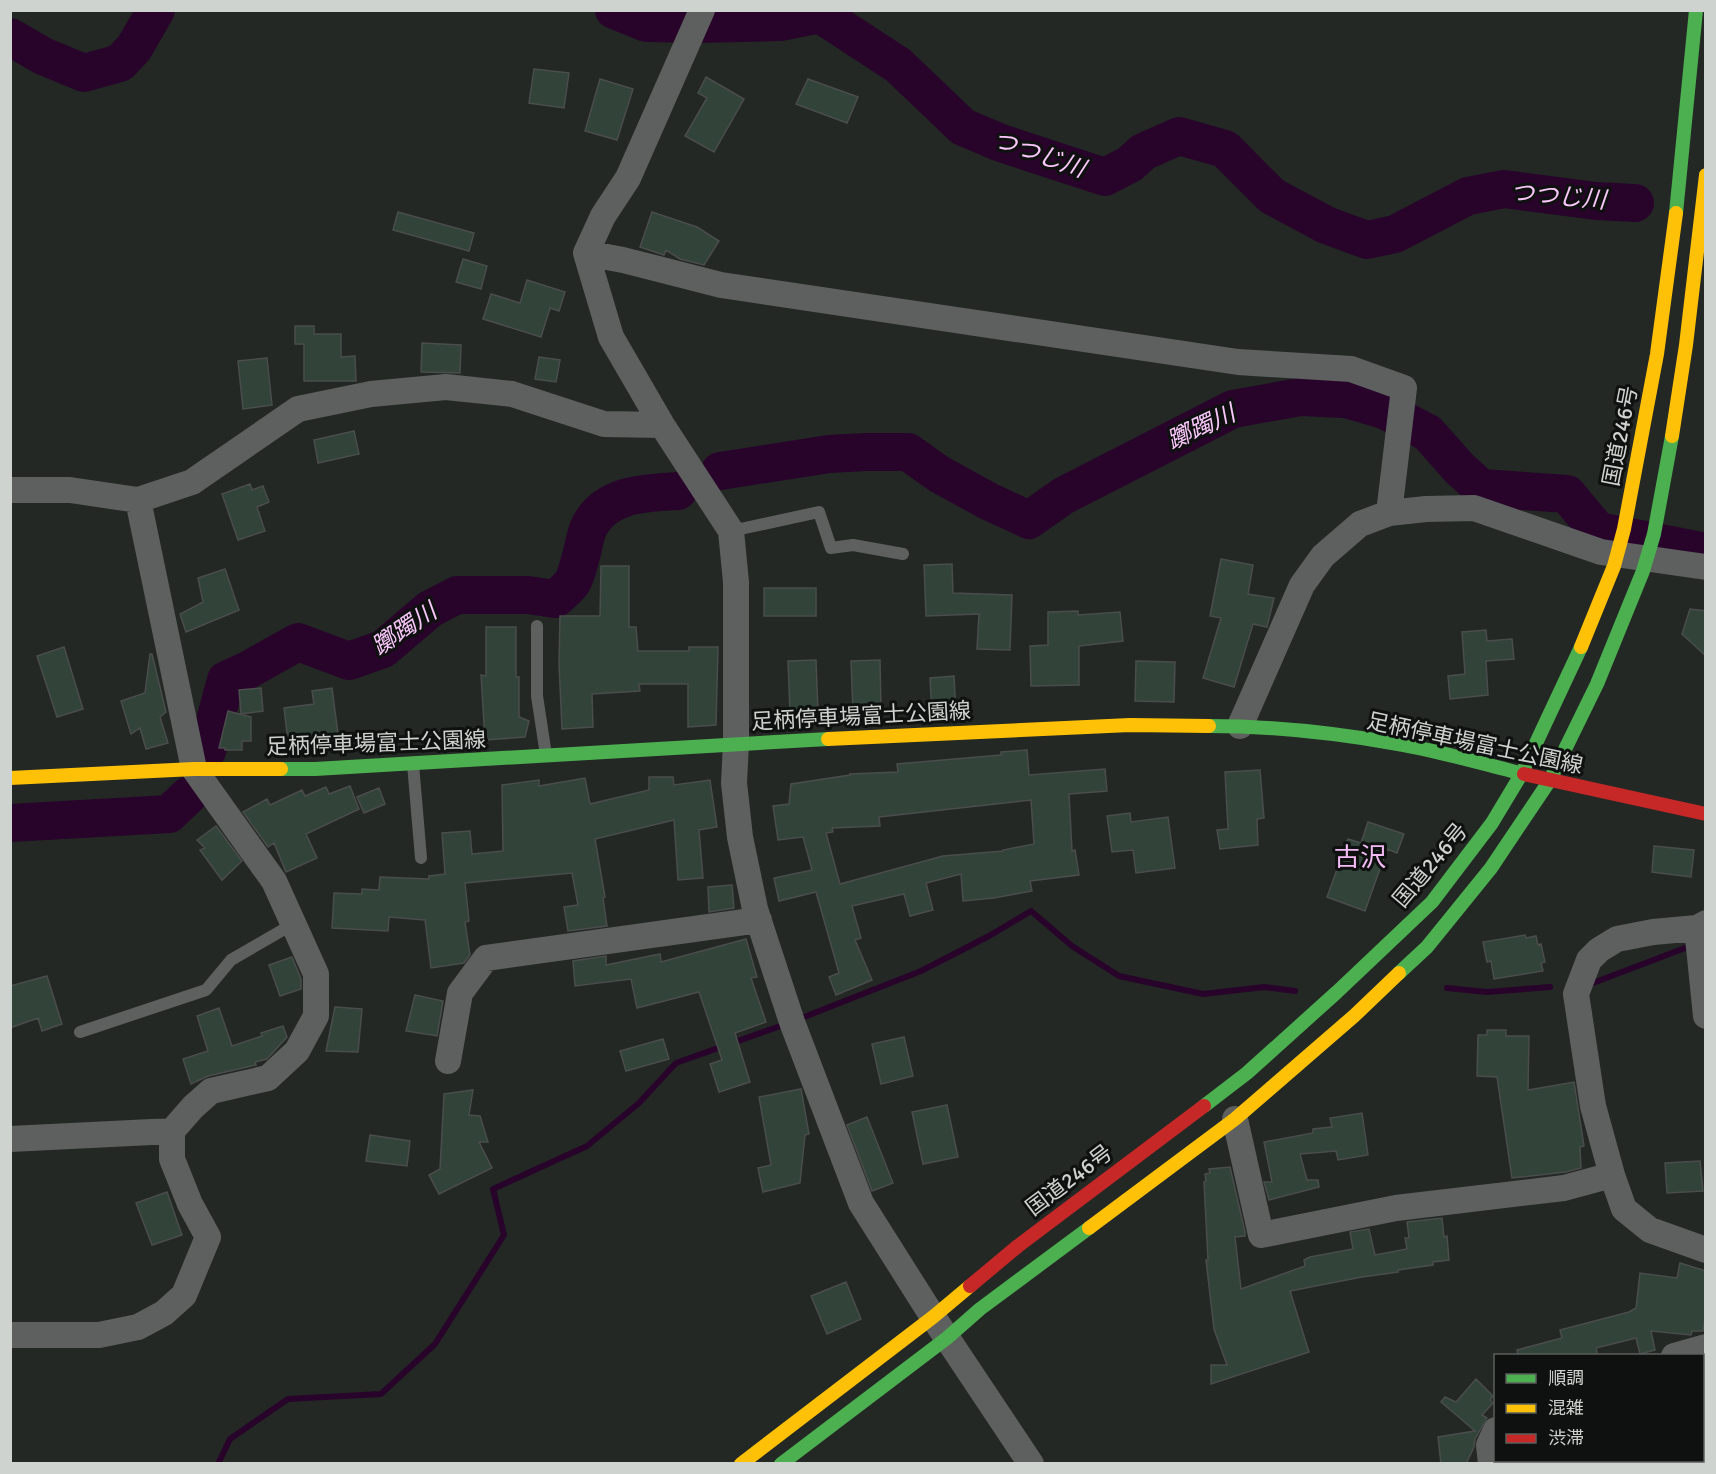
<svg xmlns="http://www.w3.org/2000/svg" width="1716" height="1474" font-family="Signika,'Noto Sans JP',sans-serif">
	<rect width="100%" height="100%" fill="#232825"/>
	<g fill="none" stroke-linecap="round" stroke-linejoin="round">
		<!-- stream -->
		<path stroke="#28042a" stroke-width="6" d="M1593,983L1685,948
			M1447,988L1487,992L1550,987
			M799,1019L921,971L989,936L1031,911L1072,946L1119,976L1203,994L1264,987L1295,991
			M218,1464L230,1439L288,1399L381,1394L435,1344L504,1235L493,1189L587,1146L639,1103L676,1063L786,1024"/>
		<!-- river -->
		<path stroke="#28042a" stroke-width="38" d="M614,10L646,23L698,24L780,22L820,14L898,65L963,127L1001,143L1105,177L1130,164L1143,152L1179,136L1225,149L1272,196L1326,225L1367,240L1395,234L1468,196L1504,189L1596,201L1635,203
			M10,37L43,56L84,73L120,63L134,48L156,10
			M720,471L829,454L867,452H908L939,474L988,501L1029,520L1063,496L1233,409L1300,397L1346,399L1384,410L1428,433L1459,468L1481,488L1567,494L1598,531L1706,552
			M207,751L226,680L248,670L298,642L349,661L383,649L430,609L457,595H528L555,599C576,582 574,581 581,556C584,546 585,534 590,525C607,493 647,493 678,491
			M10,823L169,814L189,795"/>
	</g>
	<!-- building -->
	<path fill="#32433a" stroke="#4a4d4b" stroke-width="1.5" fill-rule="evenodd" d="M534,69L569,73L564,108L529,103Z
		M706,77L744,99L714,152L685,136L707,98L698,93Z
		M600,79L633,89L617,140L585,131Z
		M808,79L858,97L847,123L796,104Z
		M398,212L474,233L469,251L393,230Z
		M652,212L697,227L719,241L704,265L680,259L666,250L664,255L640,247Z
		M463,259L487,266L481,289L456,282Z
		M527,280L565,292L559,311L550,308L541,337L483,319L491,294L520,303Z
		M295,326H314V334H341V357L355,356L356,381H304V344H295Z
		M422,343L461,345L460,373L421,372Z
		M539,357L560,360L556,382L535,379Z
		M267,358L272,405L243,409L238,361Z
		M354,431L359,454L318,463L314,440Z
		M250,484L252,490L263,486L269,502L257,507L265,531L238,540L222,494Z
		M1221,559L1253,565L1248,594L1274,598L1267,627L1253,624L1234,687L1203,678L1221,618L1210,616Z
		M952,564L953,593L1012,595L1010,650L977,649L979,614L926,616L924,565Z
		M601,566H629V627H636L638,651H689V647H718L716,725L688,727V684H639L640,691L592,694L593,727L562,729L559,664L560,616H600Z
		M225,569L239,610L186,632L180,614L203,602L198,578Z
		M764,588H816V616H764Z
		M1690,609L1706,611V656L1682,634Z
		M1078,611V615L1120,612L1123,641L1079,646V685L1031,686L1030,646L1048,645V612Z
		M486,627H516V677H519V717L529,721L525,737L485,740L481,675L486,676Z
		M1486,630L1487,641L1512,639L1514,659L1486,661L1488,695L1450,699L1448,676L1465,674L1462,632Z
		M64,647L83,709L57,717L37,656Z
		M150,654H152L166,712L160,717L168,743L146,749L140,728L131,734L121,701L145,693Z
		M816,660L818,712L790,713L788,661Z
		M880,660L881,711L853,712L851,661Z
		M1136,661L1175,662L1174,702L1135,701Z
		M954,676L956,713L932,714L930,678Z
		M261,688L263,711L241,714L239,690Z
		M332,688L340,749L289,750L284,708L314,704L312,691Z
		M228,711L251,717V741H242V750H225V748H219Z
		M1027,750L1029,775L1105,769L1107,791L1069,794L1072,851L1075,850L1079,875L1030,881L1032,891L994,898L963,901L961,874L926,883L933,910L910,916L904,894L852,906L861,938L855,940L872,980L836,995L829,977L839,973L816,892L779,901L774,878L812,870L803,837L778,840L773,806L789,804L791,784L850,775V774L898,772L897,764L1001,755V752ZM1031,800L1034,844L1003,850V851L943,856L840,884L826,833L833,832L832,828L880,826L879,817Z
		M1260,770L1264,818L1257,819L1258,845L1220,849L1217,830L1228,829L1225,772Z
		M649,777H673L674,785L710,780L717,827L699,830L703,878L678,880L674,820L595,839L605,897L603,898L607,926L568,931L564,907L578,905L572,873L465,883L469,921L465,922L470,955L464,963L431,968L425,920L389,917L388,931L332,928L334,893L362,894V889L379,890L380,877L429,879V876L445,874L442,833L470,831L472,854L503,851L502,785L539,780V786L585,778L590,804L649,790Z
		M350,786L359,809L306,834L317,858L286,872L274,843L268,847L243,812L267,799L270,805L302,790L305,796L326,787L329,794Z
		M379,788L385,804L364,813L357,797Z
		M1130,813L1131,822L1168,817L1175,868L1136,873L1133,850L1112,852L1107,816Z
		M1368,822L1404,834L1397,853L1387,849L1365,911L1327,897L1348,839L1361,843Z
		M216,826L242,861L222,880L200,850L205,848L197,840Z
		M1654,846L1694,850L1691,877L1652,872Z
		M732,885L734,908L709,912L708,887Z
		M1525,935L1526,938L1536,936L1538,945L1541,944L1545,962L1541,963L1543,971L1494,979L1491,961L1487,962L1483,942Z
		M746,939L757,977L751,978L766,1022L735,1033L750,1082L719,1092L710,1064L722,1060L699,992L637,1008L631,979L575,986L573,961L606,956V965L660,954L661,962Z
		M292,957L301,979V989L280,996L269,965Z
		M47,976L62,1024L42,1031L38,1018L10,1028V986Z
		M415,995L443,1001L437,1036L406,1031Z
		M335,1007L362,1009L358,1052L326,1051Z
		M219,1008L232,1046L262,1036L261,1033L283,1026L287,1037L267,1059L255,1062L256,1065L208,1076L191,1084L183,1059L208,1051L197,1016Z
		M1487,1030H1506V1036H1529L1528,1090L1574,1082L1584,1146L1580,1147L1581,1168L1566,1172L1512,1178L1497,1077L1477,1076L1478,1035H1487Z
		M904,1037L913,1076L881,1084L872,1044Z
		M663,1039L669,1059L626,1071L620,1051Z
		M801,1089L809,1134L805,1135L800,1183L763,1192L758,1168L771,1165L759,1097Z
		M473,1090L469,1115L480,1116L488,1142H479L492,1168L439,1194L429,1175L440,1169L444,1094Z
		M947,1105L958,1157L923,1164L912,1112Z
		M1362,1113L1368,1155L1338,1160L1336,1151L1300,1154L1307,1180H1318L1319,1187L1269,1200L1264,1182H1272L1264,1142L1313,1133V1129L1332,1127L1330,1118Z
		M867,1117L893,1183L872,1191L847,1125Z
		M370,1135L410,1141L407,1166L366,1161Z
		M1700,1161L1703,1191L1667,1193L1665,1163Z
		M1230,1167L1245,1232V1236L1235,1237L1241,1289L1305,1266L1304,1260L1310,1257L1353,1249L1350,1232L1369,1229L1375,1255L1407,1249L1405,1238H1409L1407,1222L1442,1218L1444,1237L1447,1236L1449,1260L1433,1262V1265L1398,1270V1272L1362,1277L1290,1291L1309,1352L1211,1384V1365H1227L1214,1329L1206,1260H1208L1204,1182L1206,1181L1205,1174L1210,1173L1209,1169Z
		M167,1192L182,1235L152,1245L136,1203Z
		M1680,1263L1706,1271V1312L1703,1331H1692L1691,1335L1651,1331L1655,1350L1640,1354L1636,1338L1596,1348L1598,1356H1518L1517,1350L1562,1338L1560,1330L1629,1312L1636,1308L1640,1273L1677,1278Z
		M846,1282L861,1319L827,1334L811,1296Z
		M1476,1379L1493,1396L1490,1400L1493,1403L1482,1415L1487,1418L1475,1439L1474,1447L1466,1464H1441L1438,1437L1475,1431L1441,1402L1445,1397L1456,1402Z"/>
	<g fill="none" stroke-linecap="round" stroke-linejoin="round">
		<!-- lane -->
		<path stroke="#5d605e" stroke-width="12" d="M731,531L819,512L831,548L853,545L903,554
			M537,626V696L546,755
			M413,764L421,858
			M80,1032L206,990L231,960L293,924"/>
		<!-- street -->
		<path stroke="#5d605e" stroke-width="26" d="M702,10L628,178L603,216L586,253L611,337L662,425L731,531L736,582V743L734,783L740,837L755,909L792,1022L861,1203L933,1317L1031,1464
			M586,253L623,260L721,285L1238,362L1351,369L1404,388L1389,513
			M10,490H70L138,500L192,482L298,409L371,394L446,387L512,394L604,424L662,425
			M1240,726L1302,585L1323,556L1360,524L1389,513L1426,509L1474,508L1601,552L1706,567
			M1706,923L1697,928L1653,932L1617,939L1599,950L1589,960L1576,994L1593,1106L1612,1175L1624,1209L1650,1230L1706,1250
			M1697,928L1706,1016
			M448,1061L460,993L486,958L759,920
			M1235,1119L1261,1235L1396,1208L1564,1188L1612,1175
			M10,1139L172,1131
			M10,1335H99L138,1327L164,1313L184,1295L208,1237L190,1204L172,1159V1131L193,1107L211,1091L268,1078L297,1051L316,1016V974L274,881L194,769L138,500
			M1674,1356L1706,1347
			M1491,1464L1489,1445L1496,1430"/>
		<!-- fast -->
		<path stroke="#4caf50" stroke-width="14" d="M1676,213L1696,10
			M1209,726C1272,726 1336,733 1398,744C1440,751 1482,764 1524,774
			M281,769H315L828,739
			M1399,973L1427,947L1491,868L1550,780L1597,684L1643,571L1654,534L1672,436
			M1204,1106L1247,1073L1337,992L1432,902L1492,823L1522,773L1581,647
			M781,1464L947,1338L980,1309L1089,1228"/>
		<!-- slow -->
		<path stroke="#ffc107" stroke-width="14" d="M1672,436L1686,345L1706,175
			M1581,647L1614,566L1624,529L1657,354L1676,213
			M828,739L1130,725L1209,726
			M10,778L194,769H281
			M1089,1228L1235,1119L1354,1016L1399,973
			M741,1464L933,1317L970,1286"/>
		<!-- jam -->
		<path stroke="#c62828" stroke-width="14" d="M1524,774L1706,814
			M970,1286L1018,1246L1204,1106"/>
	</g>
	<g text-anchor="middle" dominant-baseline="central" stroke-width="6" stroke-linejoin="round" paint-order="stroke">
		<!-- street labels -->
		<g font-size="22" fill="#ced3d0" stroke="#0e110f">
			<text transform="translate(1620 436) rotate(-79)">国道246号</text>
			<text transform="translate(861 716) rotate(-3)">足柄停車場富士公園線</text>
			<text transform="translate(376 743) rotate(-2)">足柄停車場富士公園線</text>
			<text transform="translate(1475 743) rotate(12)">足柄停車場富士公園線</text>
			<text transform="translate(1430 865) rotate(-50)">国道246号</text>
			<text transform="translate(1069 1180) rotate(-37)">国道246号</text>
		</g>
		<!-- water labels -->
		<g font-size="24" font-style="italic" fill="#fac7fb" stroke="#0e110f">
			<text transform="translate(1039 154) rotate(19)">つつじ川</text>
			<text transform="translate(1558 196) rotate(5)">つつじ川</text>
			<text transform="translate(1201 427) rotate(-25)">躑躅川</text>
			<text transform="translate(404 629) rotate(-34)">躑躅川</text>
		</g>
		<!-- quarter labels -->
		<g font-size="26" fill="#f3baf4" stroke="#0e110f">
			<text x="1360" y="858">古沢</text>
		</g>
	</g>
	<!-- border -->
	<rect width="1716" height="1474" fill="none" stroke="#ced3d0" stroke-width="24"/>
	<!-- legend -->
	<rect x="1494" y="1354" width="210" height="108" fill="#0e110f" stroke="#5b5f5c" stroke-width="1.5"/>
	<rect x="1506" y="1374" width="30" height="9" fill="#4caf50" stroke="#5b5f5c" stroke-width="1.5"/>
	<text x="1548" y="1384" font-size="18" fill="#ced3d0">順調</text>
	<rect x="1506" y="1404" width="30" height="9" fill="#ffc107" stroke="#5b5f5c" stroke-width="1.5"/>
	<text x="1548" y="1414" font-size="18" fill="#ced3d0">混雑</text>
	<rect x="1506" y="1434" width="30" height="9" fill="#c62828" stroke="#5b5f5c" stroke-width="1.5"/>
	<text x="1548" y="1444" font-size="18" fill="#ced3d0">渋滞</text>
</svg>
